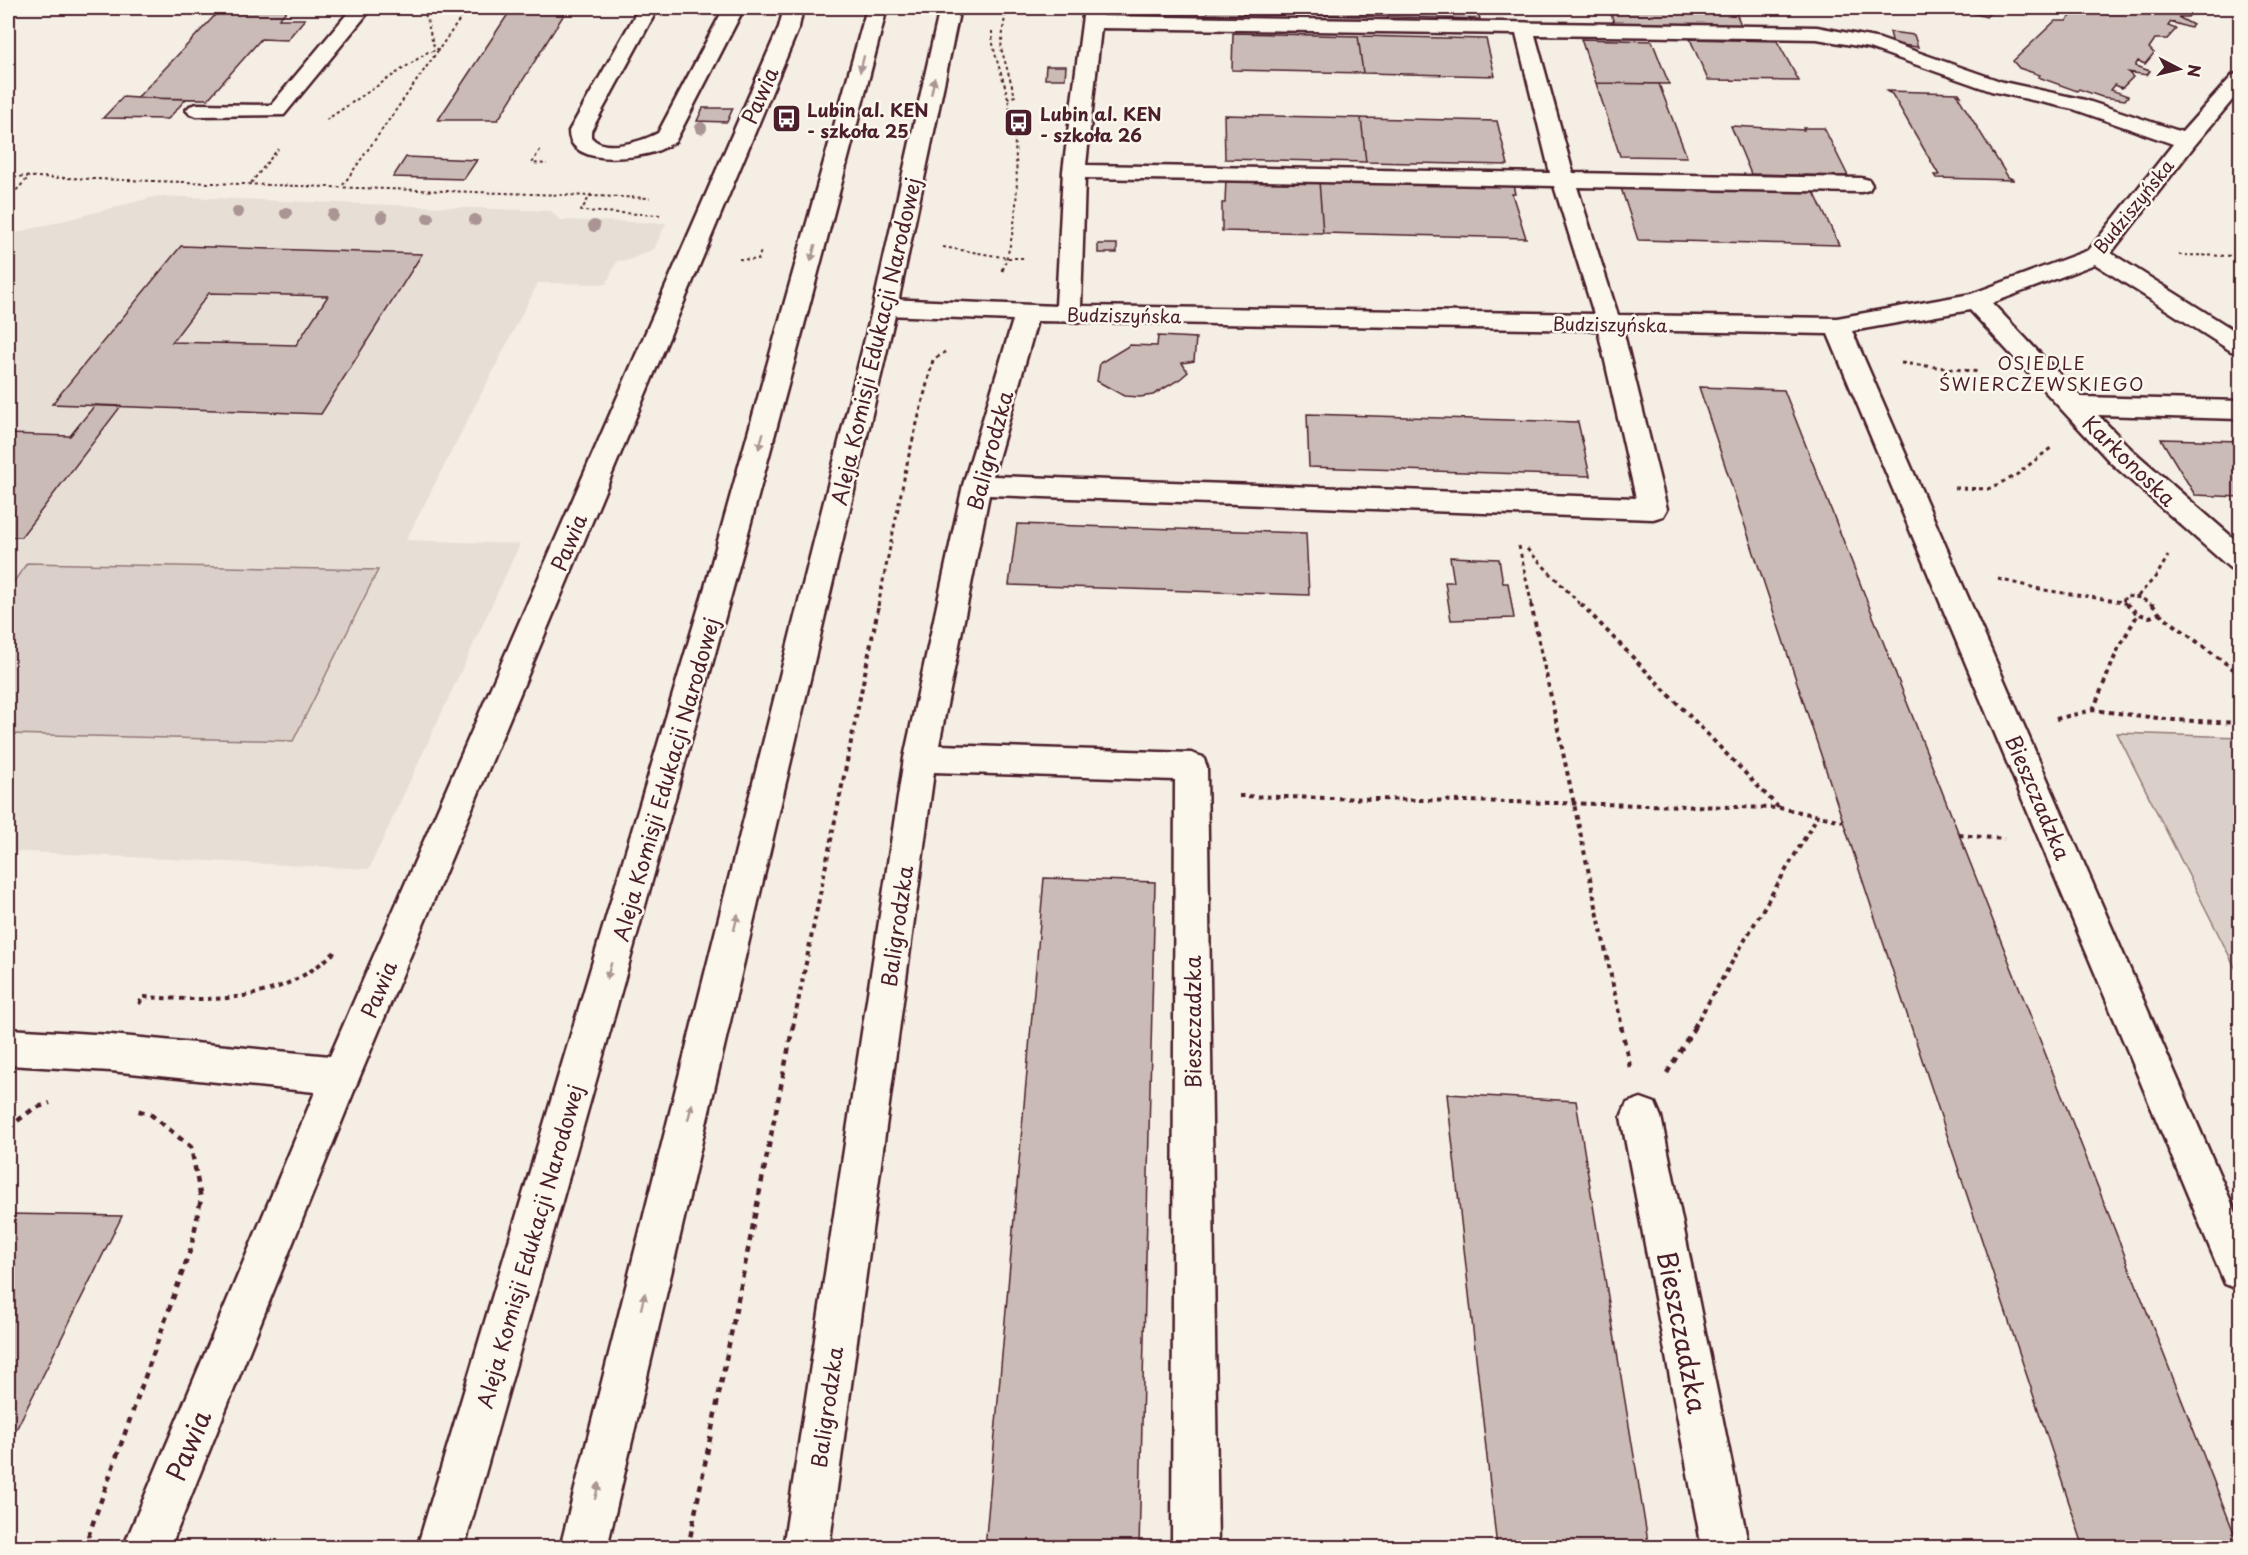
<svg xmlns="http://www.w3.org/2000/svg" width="2248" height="1555" font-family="'Playpen Sans',sans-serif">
	<rect width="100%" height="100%" fill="#f4eee4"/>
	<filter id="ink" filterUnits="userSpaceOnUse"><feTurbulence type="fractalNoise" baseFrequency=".0167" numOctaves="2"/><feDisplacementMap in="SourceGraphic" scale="12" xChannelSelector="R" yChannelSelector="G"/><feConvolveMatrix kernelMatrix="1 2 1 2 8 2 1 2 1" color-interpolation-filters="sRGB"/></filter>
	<g filter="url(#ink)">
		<!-- built -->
		<path fill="#e7dfd6" d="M158,196L551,211L560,220L666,223L654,249L629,260L617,261L606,284L538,283L406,540L520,544L369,869L8,851V235Z"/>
		<!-- green -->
		<path fill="#dbd0c9" stroke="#92787a" stroke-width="1.5" d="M27,563L378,570L293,741L8,734V590Z
			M2117,733L2240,737V977Z"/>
		<!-- building -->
		<path fill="#cabbb6" stroke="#4a1f2b" stroke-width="1.5" fill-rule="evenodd" d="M222,8H289L279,19H305L287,40L261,39L208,99L137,98Z
			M512,8H568L498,120H438Z
			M1207,8H1282L1283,15L1207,14Z
			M1316,8H1477L1480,19L1317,15Z
			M1609,8H1734L1741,25L1614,23Z
			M1957,8H1996L1986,17Z
			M2069,8H2196L2188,17H2178L2193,25L2190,28L2171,22L2168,26L2176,29L2167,39H2155L2149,48L2154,53L2145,64L2138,61L2135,66L2150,71L2147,75L2128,72L2133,77L2122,88L2115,85L2111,90L2128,96L2125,100L2102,97L2079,89L2077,91L2038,77L2040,75L2019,68L2013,61L2055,21H2066L2074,13Z
			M1890,32L1914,35L1918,47L1893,44Z
			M1233,33L1358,36L1363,73L1232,70Z
			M1358,36L1486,39L1495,76L1363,73Z
			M1581,39L1652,41L1669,84L1596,83Z
			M1690,39L1777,41L1799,81L1708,80Z
			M1046,66H1066L1065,79H1045Z
			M1596,83L1659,84L1687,157L1620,156Z
			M1886,91L1959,93L1961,96L1957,95L2008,177L2014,180L1936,178L1934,175H1939L1892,94Z
			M123,97L137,98L186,99L168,119L103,118Z
			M703,108H733L727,122L697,121Z
			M788,111H796L790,124H782Z
			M1015,115H1024L1026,129H1017Z
			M1224,115L1361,118L1366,162L1225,159Z
			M1361,118L1497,121L1508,165L1366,162Z
			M1731,126L1804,130L1803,128H1824L1848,176L1751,174Z
			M406,157L477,160L464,179L393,177Z
			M1226,178L1319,181L1323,233L1222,231V203H1225Z
			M1319,181L1513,185L1515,194H1512L1526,238L1323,233Z
			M1621,188L1814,192L1839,245L1638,240Z
			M1098,244H1117V253H1098Z
			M181,246L422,254L321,414L52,404ZM209,293L328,296L296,345L172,342Z
			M1158,336L1196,338L1194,361L1182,363L1188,372L1180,379L1153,395L1140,397L1124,396L1097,381L1100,363L1130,345L1157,346Z
			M1699,387L1784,390L2240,1548H2084Z
			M95,405L121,406L21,537H8V434L70,436Z
			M1307,414L1578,422L1590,476L1309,467Z
			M2161,439L2240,441V497L2195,495Z
			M1017,524L1306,533L1309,595L1009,585Z
			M1450,557L1499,559L1503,583H1508L1514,618L1451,620L1445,582H1454Z
			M1044,878L1155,882L1139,1548H985Z
			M1447,1094L1576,1101L1649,1548H1497Z
			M8,1214L122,1216L8,1446Z"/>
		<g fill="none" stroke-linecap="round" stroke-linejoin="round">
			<defs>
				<path id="minor" d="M352,8H372L284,115L197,116L190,114L186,110L190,106L197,104L271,105Z
					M639,8H658L591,131V137C604,154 643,141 658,133L724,8H744L675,142C668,145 661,150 654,152C631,159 569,166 569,131Z
					M784,8H803L799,27L360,1076L170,1548H123L315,1092L111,1071L8,1065V1029L111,1035L330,1056L779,27Z
					M1084,8H1103V16L1817,27L1880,39L2003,82L2085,100L2182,132L2233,75L2240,73V91L2194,146L2111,253L2240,334V353L2231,351L2095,264L1992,303L2081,397L2240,401V419L2098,415L2131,449L2240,544V570L2230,568L2111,463L1970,310L1852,331L2240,1222V1290L2225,1284L1828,334L1623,330L1667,509L1663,516L1653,519L989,495L939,745L1191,753L1203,757L1207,767L1218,1548H1172L1175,780L934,772L829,1548H783L904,758L963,485L1013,320L885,315L876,312L873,307L876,302L885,299L1056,306L1063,171ZM1101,28L1516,34L1550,173L1086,165ZM1535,35L1817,39L1869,48L1991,91L2073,109L2173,144L2089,250L1971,294L1837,318L1618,315L1577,187L1861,192L1869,190L1872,185L1869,180L1861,178L1573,173ZM1085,178L1554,186L1594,314L1081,306ZM1037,321L1598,330L1636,498L993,476Z
					M1641,1098L1655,1103L1661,1117L1749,1548H1702L1621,1117L1627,1103Z"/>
				<path id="major" d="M867,8H887C755,524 609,1035 464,1548H417L705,587Z
					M940,8H960L897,307L607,1548H560L873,307Z"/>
			</defs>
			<!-- minor casing -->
			<use href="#minor" stroke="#4a1f2b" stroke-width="5"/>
			<!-- major casing -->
			<use href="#major" stroke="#4a1f2b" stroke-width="5"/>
			<!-- path-far3 -->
			<path stroke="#4a1f2b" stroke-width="2" stroke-dasharray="3 3" stroke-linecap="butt" d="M1006,8L1001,48L1015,96L1008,98
				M8,10L10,8
				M992,31C992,55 1004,76 1008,99C1019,154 1022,216 1003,269
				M326,120L428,52L438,50L433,44L424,8
				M540,150L532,163L547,164
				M8,176L650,198
				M251,183L278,149
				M343,185L468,8
				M591,194L581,211L660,215
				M8,199L29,177
				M943,247L1008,258H1024
				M2179,255L2240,256
				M739,259L758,260L761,251"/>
			<!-- path-far2 -->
			<path stroke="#4a1f2b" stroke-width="3" stroke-dasharray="4 4" stroke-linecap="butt" d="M1002,271L1003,268
				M1901,363L1980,372
				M1955,488L1988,489L2015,476L2052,447
				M1519,546L1532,606
				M1527,549L1582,606
				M1998,579L2044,590L2123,602L2125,596L2141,598L2154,606
				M2138,596L2157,575L2168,556
				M2123,602L2128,606
				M878,606L908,459L933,360L945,352"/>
			<!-- path-far1 -->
			<path stroke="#4a1f2b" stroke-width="4" stroke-dasharray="4.5 4.5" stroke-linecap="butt" d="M1531,604L1622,1027
				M1581,604L1779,808
				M2126,604L2138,614
				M2159,613L2240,674
				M2093,710L2118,649L2138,614L2150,617L2159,613L2152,604
				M2056,719L2093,710L2174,720L2240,723
				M1239,796L1780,808L1843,821
				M1959,835L2004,839
				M139,1004L143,997C218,1001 279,1005 338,949
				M793,1027L879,604
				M1694,1027L1817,817"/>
			<!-- path -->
			<path stroke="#4a1f2b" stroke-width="4.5" stroke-dasharray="6 6" stroke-linecap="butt" d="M1621,1026L1630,1067
				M1667,1073L1695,1026
				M8,1128L33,1109L50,1103
				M84,1548L191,1248L201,1199L191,1147L150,1114L136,1110
				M688,1548L793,1026"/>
			<!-- minor -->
			<use href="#minor" fill="#fbf7ec" fill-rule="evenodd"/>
			<!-- major -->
			<use href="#major" fill="#fbf7ec" fill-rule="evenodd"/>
		</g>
		<!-- trees -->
		<g fill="#aa9494">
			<circle cx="701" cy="128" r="6"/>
			<circle cx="238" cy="212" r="6"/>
			<circle cx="286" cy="213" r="6"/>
			<circle cx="333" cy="215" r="6"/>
			<circle cx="382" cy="217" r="6"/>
			<circle cx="428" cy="218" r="6"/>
			<circle cx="475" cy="220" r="6"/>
			<circle cx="594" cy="226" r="6"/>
		</g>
		<!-- one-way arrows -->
		<defs><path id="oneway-solid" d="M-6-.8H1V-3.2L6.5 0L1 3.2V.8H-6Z" transform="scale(1.5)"/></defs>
		<g fill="#ab9695">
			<use href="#oneway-solid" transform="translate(862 64) rotate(104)"/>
			<use href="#oneway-solid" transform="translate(933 86) rotate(-78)"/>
			<use href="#oneway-solid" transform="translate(813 253) rotate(105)"/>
			<use href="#oneway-solid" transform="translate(761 441) rotate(106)"/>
			<use href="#oneway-solid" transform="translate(736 922) rotate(-76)"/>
			<use href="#oneway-solid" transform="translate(609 971) rotate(106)"/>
			<use href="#oneway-solid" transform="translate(690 1112) rotate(-76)"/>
			<use href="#oneway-solid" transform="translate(643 1301) rotate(-76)"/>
			<use href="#oneway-solid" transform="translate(597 1491) rotate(-76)"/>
		</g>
	</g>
	<!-- icons -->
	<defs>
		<symbol id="bus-square" viewBox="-11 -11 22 22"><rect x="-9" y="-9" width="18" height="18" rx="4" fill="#4a1f2b" stroke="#fbf7ec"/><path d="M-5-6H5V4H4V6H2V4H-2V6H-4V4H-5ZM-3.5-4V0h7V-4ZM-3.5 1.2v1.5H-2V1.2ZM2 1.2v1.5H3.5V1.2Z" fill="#fff"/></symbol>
	</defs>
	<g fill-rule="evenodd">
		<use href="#bus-square" x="770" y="102" width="33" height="33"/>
		<use href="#bus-square" x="1002" y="106" width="33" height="33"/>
	</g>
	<g text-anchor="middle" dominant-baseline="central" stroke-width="5" stroke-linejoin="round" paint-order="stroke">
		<!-- far-poi labels -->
		<g font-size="18" font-weight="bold" fill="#4a1f2b" stroke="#fbf7ec" text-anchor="start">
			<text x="807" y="109">Lubin al. KEN<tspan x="807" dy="21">- szkoła 25</tspan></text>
			<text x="1040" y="113">Lubin al. KEN<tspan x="1040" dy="21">- szkoła 26</tspan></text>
		</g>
		<!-- far-street labels -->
		<g font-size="18" fill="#4a1f2b" stroke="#fbf7ec">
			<text transform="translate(2133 206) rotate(-51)">Budziszyńska</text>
			<text transform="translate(1124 315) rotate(1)">Budziszyńska</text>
			<text transform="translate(1610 324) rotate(1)">Budziszyńska</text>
		</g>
		<!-- far-neighbourhood labels -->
		<g font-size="18" letter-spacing="1.5" fill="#4a1f2b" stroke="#fbf7ec">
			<text x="2042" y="362">OSIEDLE<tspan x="2042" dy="21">ŚWIERCZEWSKIEGO</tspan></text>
		</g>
		<!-- street labels -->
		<g font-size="21" fill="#4a1f2b" stroke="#fbf7ec">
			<text transform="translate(759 95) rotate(-66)">Pawia</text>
			<text transform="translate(875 341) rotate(-77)">Aleja Komisji Edukacji Narodowej</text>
			<text transform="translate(989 450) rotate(-75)">Baligrodzka</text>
			<text transform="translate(2130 460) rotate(44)">Karkonoska</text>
			<text transform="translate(568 542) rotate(-67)">Pawia</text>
			<text transform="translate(665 779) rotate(-74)">Aleja Komisji Edukacji Narodowej</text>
			<text transform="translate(2039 797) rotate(67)">Bieszczadzka</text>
			<text transform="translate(896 926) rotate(-82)">Baligrodzka</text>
			<text transform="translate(378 989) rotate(-67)">Pawia</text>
			<text transform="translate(1192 1022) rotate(-90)">Bieszczadzka</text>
			<text transform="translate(529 1246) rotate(-74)">Aleja Komisji Edukacji Narodowej</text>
			<text transform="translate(826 1407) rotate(-82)">Baligrodzka</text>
		</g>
		<!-- near-street labels -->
		<g font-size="26" fill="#4a1f2b" stroke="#fbf7ec">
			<text transform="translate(1683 1332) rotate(79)">Bieszczadzka</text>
			<text transform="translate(188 1445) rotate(-67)">Pawia</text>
		</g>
	</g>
	<!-- margin -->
	<rect width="2248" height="1555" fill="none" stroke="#fbf7ec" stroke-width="30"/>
	<rect x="15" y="15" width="2218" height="1525" fill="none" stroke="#4a1f2b" stroke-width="2" filter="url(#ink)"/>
	<!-- north arrow -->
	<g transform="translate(2179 69) rotate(97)" stroke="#fbf7ec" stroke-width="4.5" paint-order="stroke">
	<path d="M0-4.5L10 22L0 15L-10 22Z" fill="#4a1f2b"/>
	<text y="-9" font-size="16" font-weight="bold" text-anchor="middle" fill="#4a1f2b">N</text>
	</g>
</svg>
